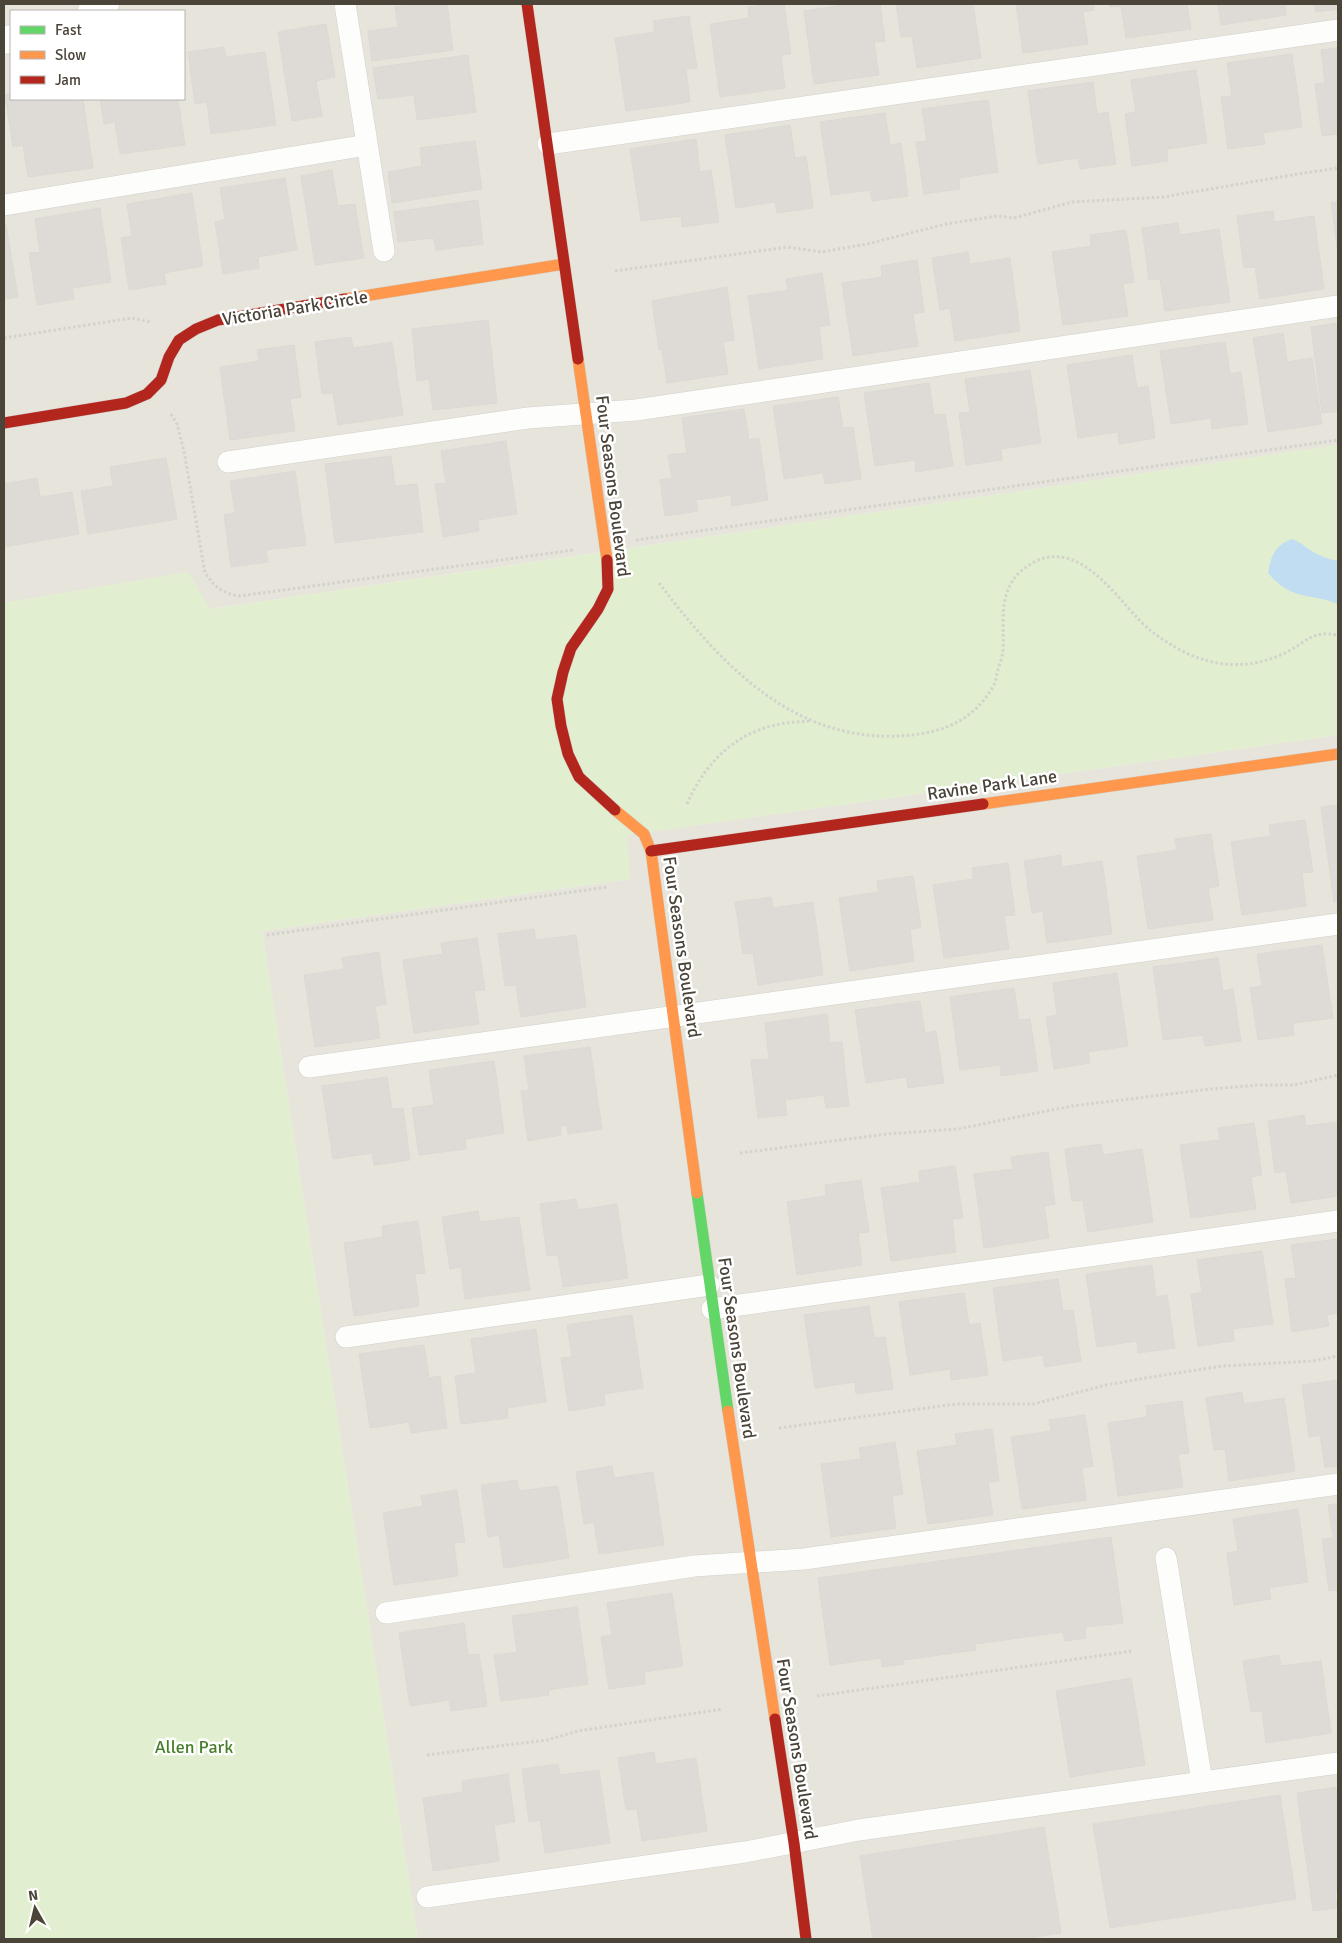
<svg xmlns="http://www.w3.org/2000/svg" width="1342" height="1943" font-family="Signika,sans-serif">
	<rect width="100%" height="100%" fill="#f4f2ee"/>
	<!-- residential -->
	<path fill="#e7e4dc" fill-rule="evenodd" d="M4,4H1338V445L209,609L188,572L4,603ZM11,11H184V99H11Z
		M1338,735V1939H418L262,931L630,879L626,835Z"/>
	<!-- green -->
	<path fill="#e1eecf" d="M1338,445V735L627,835L630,879L262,931L418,1939H4V603L188,572L210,609Z"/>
	<!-- water -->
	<path fill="#c0ddf1" d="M1292,539C1300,542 1303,545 1310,550C1319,556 1328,559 1338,561V604C1309,592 1293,602 1268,573C1271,556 1275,545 1292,539Z"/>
	<!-- building -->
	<path fill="#dedbd6" stroke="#dcd9d4" d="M416,4H447L453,50L372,61L368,31L398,27L395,7Z
		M771,4H784L791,54L781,55L785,88L720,97L710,24L749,18L748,7Z
		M843,4H880L885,41L874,42L879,75L814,84L804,11L843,5Z
		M896,4H973L981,58L917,68L912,36L901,37Z
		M1016,4H1093L1094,10L1083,12L1088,44L1023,53Z
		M1109,4H1187L1191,29L1126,38L1121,6L1110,7Z
		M1218,4H1285L1286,15L1221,25Z
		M1314,4H1338V9L1316,12Z
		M689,16L697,68L686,69L690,102L626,111L615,38L655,32L653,21Z
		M326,24L335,77L316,81L322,116L292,121L278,32Z
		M224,47L226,57L265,52L276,125L211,134L207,102L195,104L188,52Z
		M1338,48V134L1322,136L1315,84L1325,83L1321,50Z
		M1292,54L1302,127L1263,133L1265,144L1228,149L1221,97L1232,96L1227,63Z
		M468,55L476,112L417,120L414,95L378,99L373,68Z
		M1196,70L1207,143L1167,149L1168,161L1132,166L1125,114L1136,112L1131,80Z
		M1093,82L1097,114L1108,112L1116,164L1080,169L1078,158L1038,164L1028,91Z
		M11,94V99H42L43,101L83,99L93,168L28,177L23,145L13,147L5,95Z
		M100,99H178L185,145L120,154L115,122L104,124Z
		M988,100L998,172L959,178L960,189L924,194L916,142L927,141L922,109Z
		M885,113L890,145L901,143L908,196L872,201L870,190L831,195L820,122Z
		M790,125L795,158L806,156L813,208L777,213L775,202L736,208L725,135Z
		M696,139L700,172L711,170L719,222L682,227L681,216L641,221L630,149Z
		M475,141L482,189L392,203L388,172L422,166L420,148Z
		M332,170L338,206L355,204L364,258L315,265L301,176Z
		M285,178L297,250L258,257L259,268L223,274L215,222L225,220L220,188Z
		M192,193L203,266L164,273L166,284L129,290L121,238L132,236L127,204Z
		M478,200L483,244L436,250L434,238L398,242L394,212Z
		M1331,202H1338V254Z
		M100,208L111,282L72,288L74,299L37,305L29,253L40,252L35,219Z
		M1273,211L1274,222L1314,216L1324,289L1260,299L1255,267L1244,268L1237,216Z
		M1178,223L1180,235L1219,229L1230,302L1165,311L1160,279L1149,280L1142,228Z
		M4,224H6L18,297L4,299Z
		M1126,230L1134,282L1123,284L1128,316L1063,325L1052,252L1091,246L1090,235Z
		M968,252L970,264L1010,258L1020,331L955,341L950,308L940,310L932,258Z
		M917,260L924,312L913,314L918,346L853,356L842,283L882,277L881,266Z
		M822,273L830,325L819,327L823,359L759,369L748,296L788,290L786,279Z
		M727,287L734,340L723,342L728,374L667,383L662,349L659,350L652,301Z
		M488,320L497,403L433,410L429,379L417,381L412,329Z
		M1338,323V411L1322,413L1311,327Z
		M1283,333L1287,362L1312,358L1322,424L1268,432L1253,338Z
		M351,337L353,348L392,342L403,415L338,425L333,393L322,394L315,342Z
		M1225,342L1230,374L1241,372L1248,424L1212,429L1211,418L1171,424L1160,351Z
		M294,345L301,397L290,399L295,431L230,440L220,367L259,361L257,350Z
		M1132,355L1137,388L1148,386L1155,438L1119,444L1118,432L1078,438L1067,365Z
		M1030,370L1041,443L1001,449L1002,460L966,465L959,413L970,412L965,379Z
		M929,383L934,415L945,414L953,466L916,472L915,460L875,466L864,393Z
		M838,397L843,428L853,427L861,479L825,484L823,473L784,479L773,406Z
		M744,409L749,440L759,438L768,500L732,506L731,495L696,500L698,511L665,516L660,480L672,478L668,455L687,453L682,418Z
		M506,441L517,514L478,520L479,531L443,537L435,484L446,483L441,451Z
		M391,456L395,486L417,484L423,532L335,543L325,464Z
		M166,458L177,519L88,534L81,491L113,486L110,467Z
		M295,471L306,545L266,550L268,562L231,567L224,515L235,513L230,481Z
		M37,478L40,497L72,492L79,534L4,547V484Z
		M1338,805V901L1334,902L1321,807Z
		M1305,820L1313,872L1302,873L1306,906L1242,915L1231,842L1271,836L1269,825Z
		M1211,834L1219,886L1208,888L1213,920L1148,929L1137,856L1177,850L1175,839Z
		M1061,855L1062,867L1102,861L1112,934L1047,943L1043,911L1032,913L1024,861Z
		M1008,863L1015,915L1004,916L1009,949L944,958L933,885L973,879L972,868Z
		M913,876L921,927L910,930L914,961L850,971L839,898L879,892L877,881Z
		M771,897L773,908L813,902L823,975L758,985L753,953L743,954L735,902Z
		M534,929L536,940L576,935L586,1007L521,1017L516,985L505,986L498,934Z
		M477,938L485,990L474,991L479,1024L414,1033L403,960L443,954L441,943Z
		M1322,945L1333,1018L1293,1023L1294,1035L1258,1040L1250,988L1262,986L1257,954Z
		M379,952L386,1004L375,1006L380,1038L315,1047L304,975L344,969L342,958Z
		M1218,958L1223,991L1233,989L1241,1041L1205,1046L1203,1035L1163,1040L1153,967Z
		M1117,973L1128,1046L1088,1052L1090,1063L1054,1069L1046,1017L1057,1015L1053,983Z
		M1014,988L1019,1020L1030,1019L1038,1071L1001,1076L1000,1065L960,1070L950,997Z
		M920,1001L925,1033L936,1031L944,1083L908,1088L906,1077L866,1083L855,1010Z
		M827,1014L830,1043L842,1042L849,1106L826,1108L824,1095L785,1100L787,1115L758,1118L751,1060L769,1059L765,1023Z
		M590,1047L602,1129L568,1134L567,1125L560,1126L561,1135L528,1141L521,1091L529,1090L524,1056Z
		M494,1061L504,1133L465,1139L466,1149L419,1155L412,1108L434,1105L429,1070Z
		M387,1077L392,1109L403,1108L410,1160L374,1165L372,1153L333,1159L322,1086Z
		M1304,1115L1306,1126L1338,1122V1196L1291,1203L1286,1171L1275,1173L1268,1121Z
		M1254,1123L1262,1175L1251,1177L1256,1209L1191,1218L1180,1145L1220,1140L1218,1128Z
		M1101,1144L1103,1155L1142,1149L1153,1222L1088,1232L1083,1200L1072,1201L1065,1149Z
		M1048,1152L1055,1204L1044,1206L1049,1238L984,1248L974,1174L1013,1169L1011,1157Z
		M955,1166L963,1218L952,1219L956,1252L891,1261L881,1188L920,1182L919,1171Z
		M861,1180L869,1232L858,1233L862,1265L797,1275L787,1202L826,1196L825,1185Z
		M576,1199L578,1210L617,1204L628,1278L563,1287L558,1255L547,1256L540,1204Z
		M478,1211L480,1222L519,1217L530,1290L465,1299L461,1267L450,1269L442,1217Z
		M418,1221L425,1273L415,1274L419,1306L354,1316L344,1243L383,1237L382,1226Z
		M1338,1239V1313L1327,1315L1329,1326L1292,1332L1285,1279L1296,1278L1291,1245Z
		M1262,1251L1273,1324L1233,1329L1234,1341L1198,1346L1191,1294L1202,1292L1197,1260Z
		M1152,1265L1156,1297L1167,1295L1175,1348L1138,1353L1137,1341L1097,1347L1086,1274Z
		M1058,1279L1063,1311L1073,1310L1081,1361L1045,1367L1043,1355L1003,1361L993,1288Z
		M964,1293L969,1325L980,1323L988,1375L951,1380L950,1369L910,1375L899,1302Z
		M869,1306L874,1338L885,1337L893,1389L856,1394L855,1382L815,1388L804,1315Z
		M632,1315L643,1388L604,1394L605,1405L569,1411L561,1358L572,1357L567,1325Z
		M536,1329L546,1402L507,1408L508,1418L461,1424L455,1376L476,1373L471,1339Z
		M424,1345L429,1378L440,1376L447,1428L411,1433L409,1422L370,1428L359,1354Z
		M1338,1380V1466L1325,1467L1320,1435L1309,1437L1302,1385Z
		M1242,1392L1244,1404L1284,1398L1295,1471L1229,1481L1225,1449L1214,1450L1206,1398Z
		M1182,1401L1189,1453L1178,1454L1183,1487L1118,1496L1108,1423L1147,1417L1146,1406Z
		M1085,1415L1093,1466L1082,1468L1086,1500L1022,1509L1011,1437L1051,1431L1049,1420Z
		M992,1429L999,1481L988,1482L993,1515L928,1524L917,1451L957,1445L955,1434Z
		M895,1442L903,1494L892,1496L896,1528L831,1537L821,1464L861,1459L859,1448Z
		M612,1466L614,1478L653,1472L664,1545L599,1554L594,1522L584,1524L576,1472Z
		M517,1480L519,1491L558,1486L569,1558L504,1568L499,1535L488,1537L481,1485Z
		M457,1490L465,1542L454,1543L458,1576L394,1585L383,1513L423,1506L421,1496Z
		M1338,1504V1590L1329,1591L1322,1539L1333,1538L1328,1505Z
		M1298,1509L1308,1582L1269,1588L1271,1599L1234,1605L1227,1553L1238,1551L1233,1519Z
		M1111,1537L1123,1623L1085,1627L1086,1638L1065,1641L1063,1632L975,1644L976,1650L903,1660L904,1664L882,1667L881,1658L830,1665L818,1578Z
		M672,1593L683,1666L644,1672L645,1684L609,1689L601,1637L612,1635L607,1603Z
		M577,1607L588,1684L548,1690L549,1695L501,1701L494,1655L517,1652L512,1616Z
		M464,1623L468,1655L479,1654L487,1706L451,1711L449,1700L410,1706L399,1633Z
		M1279,1655L1281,1666L1321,1661L1331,1733L1266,1743L1262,1711L1251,1712L1243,1661Z
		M1131,1678L1145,1765L1070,1777L1056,1691Z
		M654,1752L656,1764L696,1758L707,1831L642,1841L637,1809L626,1810L618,1758Z
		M558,1764L560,1775L599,1770L610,1843L545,1853L540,1820L529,1822L522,1769Z
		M508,1774L515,1822L494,1825L499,1861L433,1871L423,1798L463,1792L462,1781Z
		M1338,1787V1893H1335L1337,1908L1313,1911L1297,1793Z
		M1280,1795L1296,1899L1110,1928L1093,1824Z
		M1044,1827L1061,1933L1022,1939H873L860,1856Z"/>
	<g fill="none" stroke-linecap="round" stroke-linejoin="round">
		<defs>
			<path id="lane" d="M345,4L384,251
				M548,144L1338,30
				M4,205L367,145
				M228,462L528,418L636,410L1338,306
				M309,1067L1338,924
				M712,1309L1338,1221
				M346,1337L709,1285
				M1166,1558L1202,1782
				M386,1613L694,1566L804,1559L1338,1484
				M427,1897L745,1852L859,1830L1338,1763"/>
			<path id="street" d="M92,11L105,4
				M4,40L11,39"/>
			<path id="fast" d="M697,1193L728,1411"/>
			<path id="slow" d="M345,299L564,264
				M578,359L607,560
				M983,804L1338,754
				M615,810L644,834L651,851L697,1193
				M728,1411L775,1719"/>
			<path id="jam" d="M527,4L578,359
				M4,423L126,403L147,394L161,380L169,357L179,340L196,329L218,320L345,299
				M607,560L608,589L598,609L571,648L563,672L557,699L561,726L568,754L579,777L615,810
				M651,851L983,804
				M775,1719L794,1843L806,1939"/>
		</defs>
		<!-- lane casing -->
		<use href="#lane" stroke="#d2d0cb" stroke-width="22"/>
		<!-- street casing -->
		<use href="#street" stroke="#d2d0cb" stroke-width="29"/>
		<!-- fast casing -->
		<use href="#fast" stroke="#d3cfc5" stroke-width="12"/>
		<!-- slow casing -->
		<use href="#slow" stroke="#d3cfc5" stroke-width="12"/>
		<!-- jam casing -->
		<use href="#jam" stroke="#d3cfc5" stroke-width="12"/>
		<!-- path -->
		<path stroke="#d3d2cc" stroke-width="3" stroke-dasharray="2.5 2.5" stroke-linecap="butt" d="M615,271L788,247L821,252L867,244L946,224L997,216L1014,218L1072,202L1163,197L1298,174L1338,168
			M4,338L132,318L151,322
			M171,414L177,424L184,451L205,573C215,587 223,594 240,596L573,550
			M636,540L1338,440
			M659,583C723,667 797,747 912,735C946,731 973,719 991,690C995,685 996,679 997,673C999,666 1002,658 1003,651C1005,622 997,593 1021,571C1027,566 1036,560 1044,558C1089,547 1122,607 1151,631C1166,642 1184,654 1202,659C1231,669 1263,665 1289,651C1310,639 1312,631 1338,635
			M687,804C704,765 733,734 776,725C787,722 799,722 811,721
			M267,935L608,887
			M740,1153L887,1134L958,1129L1072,1106L1211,1089L1259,1085H1294L1338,1075
			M779,1428L956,1404H1034L1106,1385L1151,1377L1223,1366L1313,1361L1338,1356
			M817,1696L1133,1651
			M427,1755L547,1740L578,1731L723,1709"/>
		<!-- lane -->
		<use href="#lane" stroke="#fdfdfc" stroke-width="21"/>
		<!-- street -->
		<use href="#street" stroke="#fdfdfc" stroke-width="28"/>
		<!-- fast -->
		<use href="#fast" stroke="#63d668" stroke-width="11"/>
		<!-- slow -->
		<use href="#slow" stroke="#ff974d" stroke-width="11"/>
		<!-- jam -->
		<use href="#jam" stroke="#b3261e" stroke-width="11"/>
	</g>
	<g text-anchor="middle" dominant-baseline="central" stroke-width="5" stroke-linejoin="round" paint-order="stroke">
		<!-- street labels -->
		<g font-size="18" fill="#4b4439" stroke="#fff">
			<text transform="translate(295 308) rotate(-9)">Victoria Park Circle</text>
			<text transform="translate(613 486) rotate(83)">Four Seasons Boulevard</text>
			<text transform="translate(992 785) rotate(-8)">Ravine Park Lane</text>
			<text transform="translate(682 947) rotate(82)">Four Seasons Boulevard</text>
			<text transform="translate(737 1348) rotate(82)">Four Seasons Boulevard</text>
			<text transform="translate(797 1749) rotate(81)">Four Seasons Boulevard</text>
		</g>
		<!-- park labels -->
		<g font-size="18" fill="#4a7f2a" stroke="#fff">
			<text x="194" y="1747">Allen Park</text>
		</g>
	</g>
	<!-- border -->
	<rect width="1342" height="1943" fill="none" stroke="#4b4439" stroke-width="10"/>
	<!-- legend -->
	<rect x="10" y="10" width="175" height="90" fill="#ffffff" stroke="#b7b4b0"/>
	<rect x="20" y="26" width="25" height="8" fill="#63d668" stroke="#b7b4b0"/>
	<text x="55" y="35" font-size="15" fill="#4b4439">Fast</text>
	<rect x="20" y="51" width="25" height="8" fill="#ff974d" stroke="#b7b4b0"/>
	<text x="55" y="60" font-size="15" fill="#4b4439">Slow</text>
	<rect x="20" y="76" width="25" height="8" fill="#b3261e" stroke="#b7b4b0"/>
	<text x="55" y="85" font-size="15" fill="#4b4439">Jam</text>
	<!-- north arrow -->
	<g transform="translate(35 1908) rotate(352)" stroke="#ffffff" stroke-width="4" paint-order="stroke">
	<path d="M0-4L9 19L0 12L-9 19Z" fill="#4b4439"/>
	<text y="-8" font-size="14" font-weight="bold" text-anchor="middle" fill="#4b4439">N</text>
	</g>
</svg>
